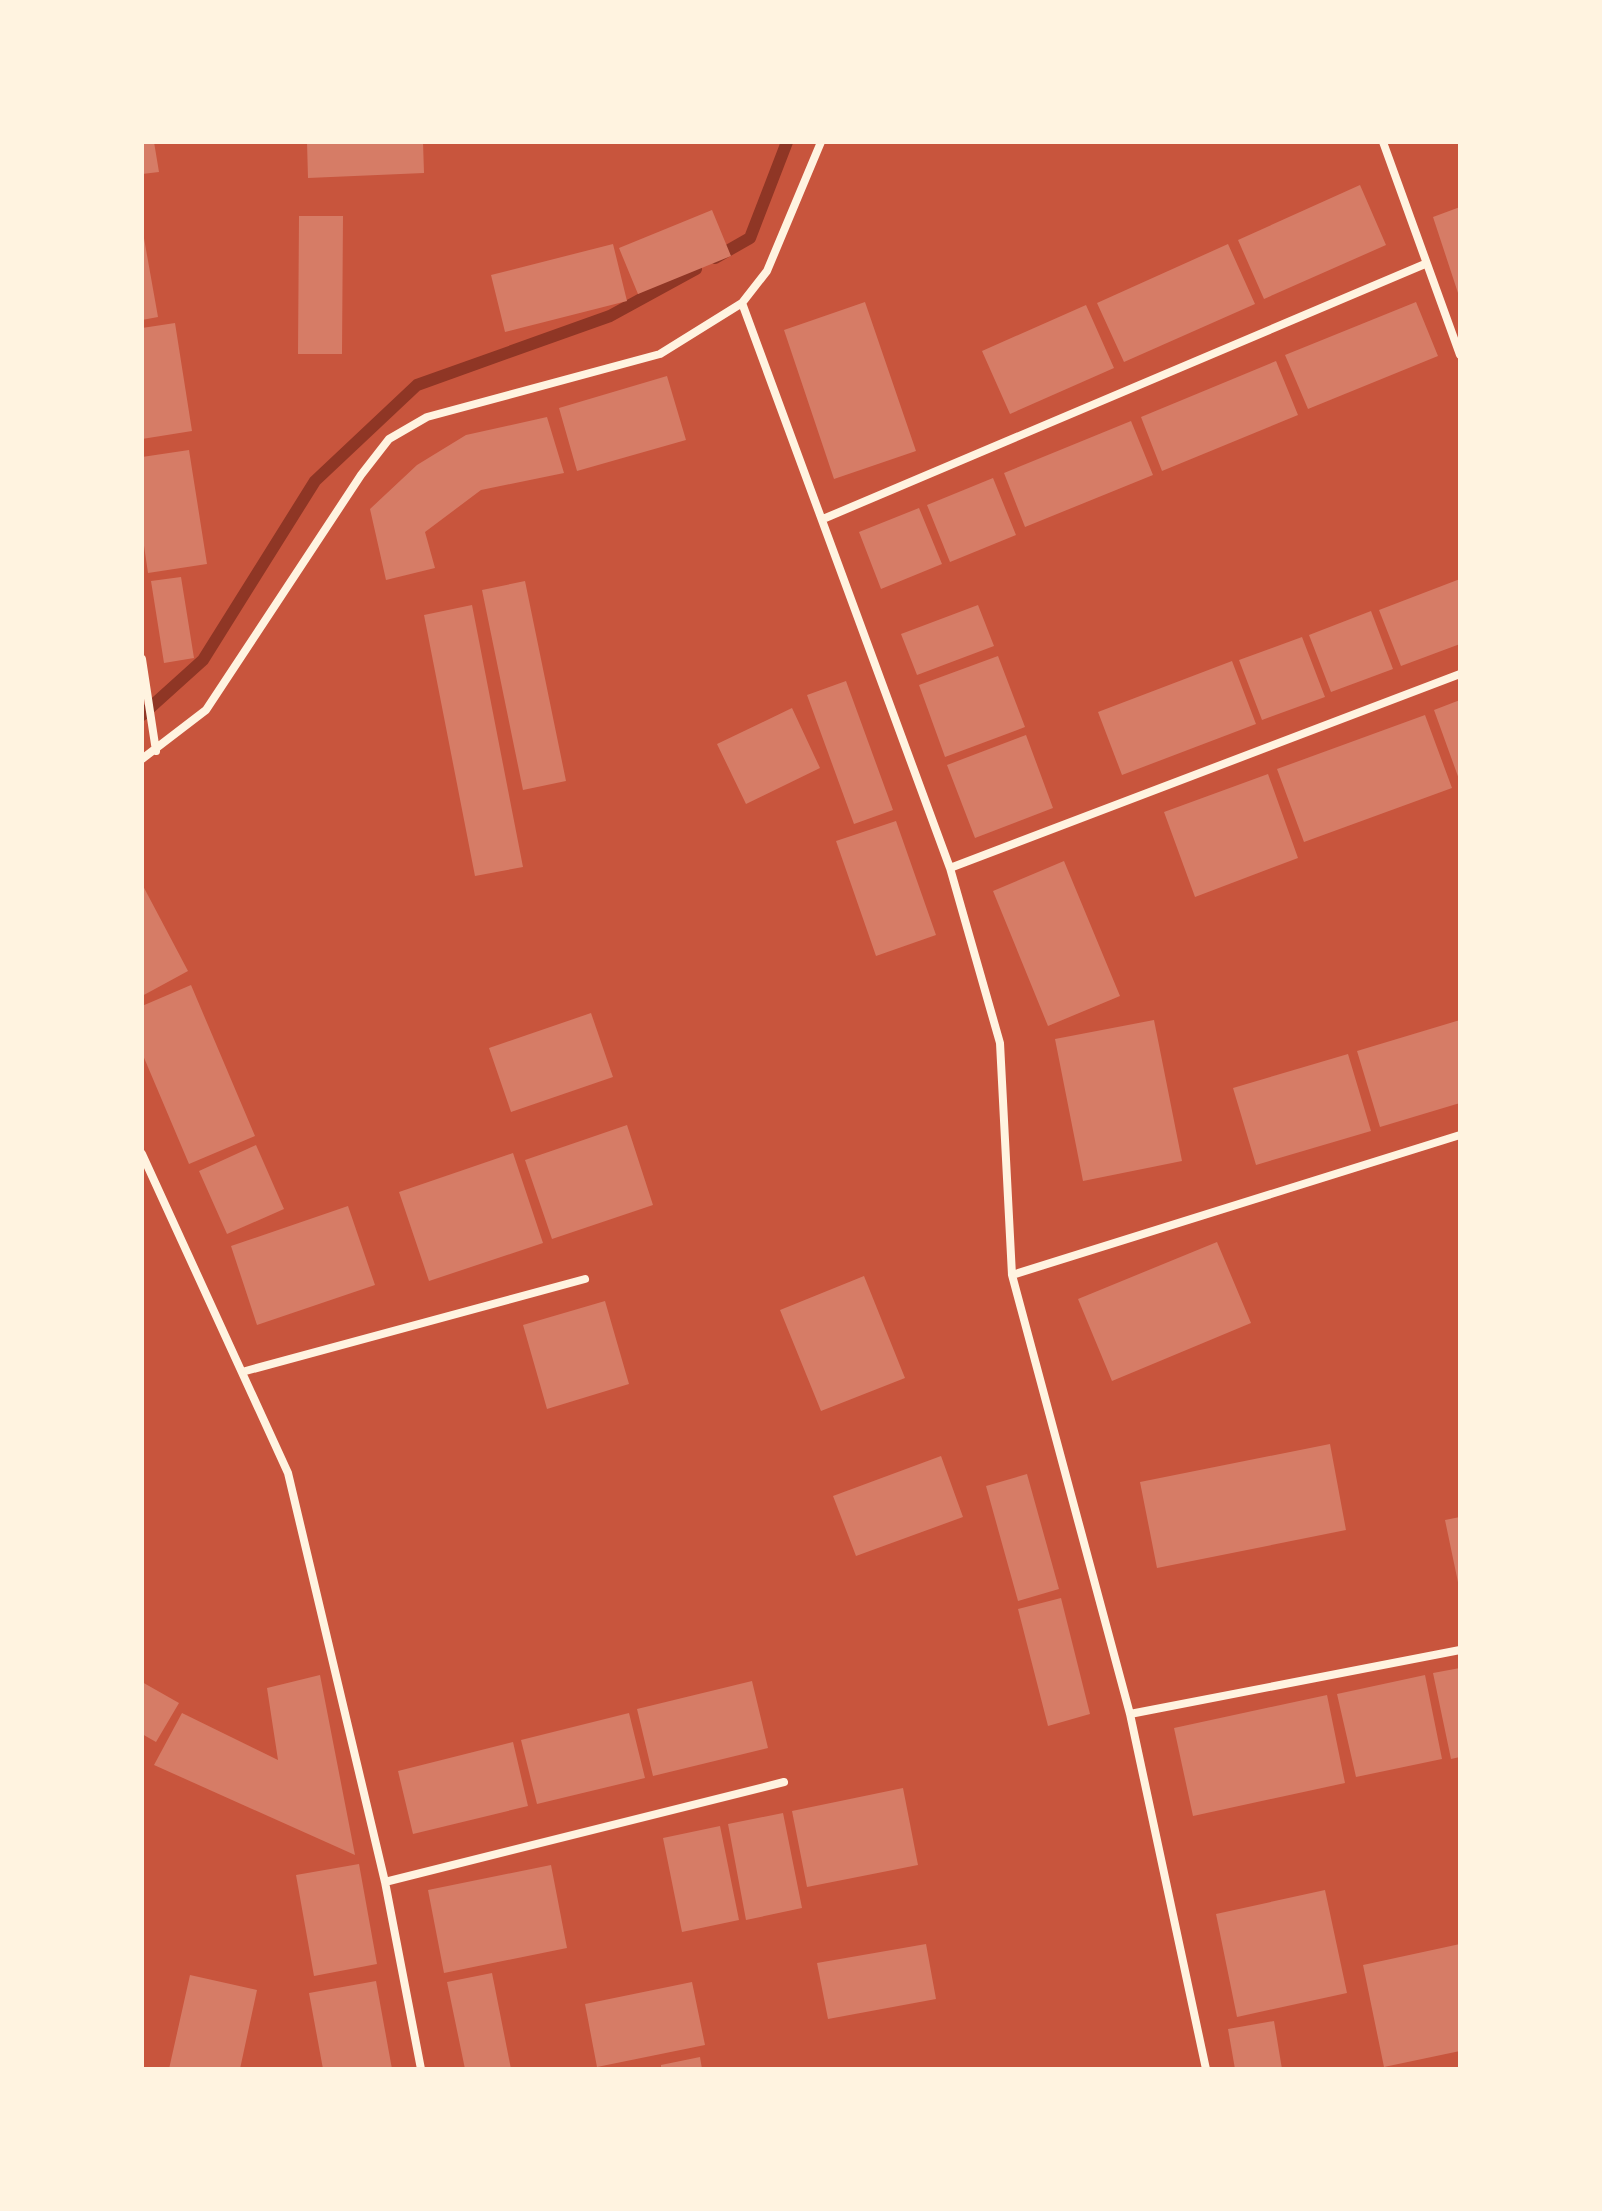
<svg xmlns="http://www.w3.org/2000/svg" width="1602" height="2211" font-family="'Titillium Web',sans-serif">
	<rect width="100%" height="100%" fill="#c8553d"/>
	<g fill="none" stroke-linecap="round" stroke-linejoin="round">
		<!-- stream -->
		<path stroke="#8f3625" stroke-width="12" d="M715,258L750,238L787,142
			M142,715L203,660L315,481L417,385L610,316L696,269"/>
	</g>
	<!-- building -->
	<path fill="#d67c66" d="M142,142H154L159,172L142,174Z
		M307,142H423L424,173L308,178Z
		M1360,185L1386,245L1264,299L1238,240Z
		M1460,207V296H1459L1433,217Z
		M712,210L731,256L638,294L619,248Z
		M299,216H343L342,354H298Z
		M142,227L158,317L142,320Z
		M613,244L627,301L505,332L491,275Z
		M1228,244L1255,304L1124,362L1097,303Z
		M865,302L916,451L834,479L784,330Z
		M1416,302L1438,356L1308,409L1285,355Z
		M1086,305L1114,368L1010,414L982,351Z
		M175,323L192,431L142,439V328Z
		M1276,361L1298,415L1162,471L1141,417Z
		M667,376L686,440L577,471L559,408Z
		M547,417L564,473L481,490L425,532L435,568L386,580L370,509L417,465L466,435Z
		M1131,421L1153,475L1025,527L1004,473Z
		M189,450L207,564L148,573L142,532V457Z
		M993,478L1016,535L950,562L927,505Z
		M919,508L942,564L881,589L859,532Z
		M181,577L194,658L164,663L151,581Z
		M1460,579V644L1401,666L1379,610Z
		M525,581L566,781L523,790L482,590Z
		M472,605L523,867L475,876L424,615Z
		M978,605L994,646L917,675L901,634Z
		M1371,611L1393,669L1331,692L1309,635Z
		M1302,637L1325,697L1262,720L1239,660Z
		M998,656L1025,727L945,757L919,685Z
		M1232,661L1256,724L1122,775L1098,712Z
		M846,681L893,810L854,824L807,695Z
		M1460,700V782L1434,710Z
		M792,708L820,768L746,804L717,744Z
		M1425,715L1452,788L1304,842L1277,769Z
		M1026,735L1053,808L975,838L947,765Z
		M1268,774L1298,858L1195,897L1164,812Z
		M896,821L936,935L876,956L836,841Z
		M1064,861L1120,996L1048,1026L993,891Z
		M142,884L188,971L142,996Z
		M191,985L255,1136L189,1164L142,1053V1006Z
		M591,1013L613,1077L511,1112L489,1048Z
		M1154,1020L1182,1161L1083,1181L1055,1039Z
		M1460,1020V1103L1380,1127L1357,1051Z
		M1348,1054L1371,1131L1256,1165L1233,1088Z
		M627,1125L653,1205L552,1239L525,1160Z
		M256,1145L284,1209L227,1234L199,1171Z
		M513,1153L543,1243L429,1281L399,1192Z
		M348,1206L375,1285L257,1325L231,1246Z
		M1217,1242L1251,1323L1112,1381L1078,1299Z
		M864,1276L905,1378L821,1411L780,1310Z
		M605,1301L629,1384L547,1409L523,1325Z
		M1330,1444L1346,1530L1157,1568L1140,1482Z
		M941,1456L963,1517L856,1556L833,1496Z
		M1027,1474L1059,1589L1018,1601L986,1486Z
		M1460,1517V1586L1459,1587L1445,1520Z
		M1061,1598L1090,1714L1048,1726L1018,1609Z
		M1460,1668V1757L1451,1759L1433,1673Z
		M320,1675L355,1855L154,1765L182,1713L278,1760L267,1688Z
		M1425,1675L1442,1759L1356,1777L1337,1694Z
		M752,1681L768,1748L653,1776L637,1709Z
		M142,1682L179,1703L156,1742L142,1734Z
		M1327,1695L1345,1783L1193,1816L1174,1728Z
		M629,1713L645,1778L537,1804L521,1740Z
		M513,1742L528,1806L413,1834L398,1771Z
		M903,1788L918,1865L807,1887L792,1811Z
		M783,1813L802,1908L746,1920L728,1824Z
		M720,1826L739,1920L682,1932L663,1838Z
		M359,1864L377,1964L314,1976L296,1875Z
		M551,1865L567,1948L444,1973L428,1890Z
		M1325,1890L1347,1993L1237,2017L1216,1914Z
		M926,1944L936,1999L828,2019L817,1963Z
		M1460,1944V2051L1384,2067L1363,1965Z
		M492,1973L511,2069H465L447,1982Z
		M190,1975L257,1990L240,2069H169Z
		M376,1981L392,2069H323L309,1993Z
		M692,1982L705,2045L597,2067L585,2004Z
		M1274,2021L1282,2069H1235L1228,2029Z
		M700,2057L702,2069H661V2065Z"/>
	<g fill="none" stroke-linecap="round" stroke-linejoin="round">
		<!-- minor -->
		<path stroke="#fff3e0" stroke-width="8" d="M1383,142L1460,355
			M742,303L950,868L1000,1043L1012,1275L1130,1714L1206,2069
			M823,519L1425,264
			M142,659L156,751
			M142,759L206,710L361,475L389,439L427,417L660,354L742,303L767,271L821,142
			M950,868L1460,674
			M142,1154L288,1473L385,1882L421,2069
			M1012,1275L1460,1135
			M242,1372L585,1279
			M1130,1714L1460,1650
			M385,1882L784,1782"/>
	</g>
	<!-- border -->
	<rect width="1602" height="2211" fill="none" stroke="#fff3e0" stroke-width="288"/>
</svg>
